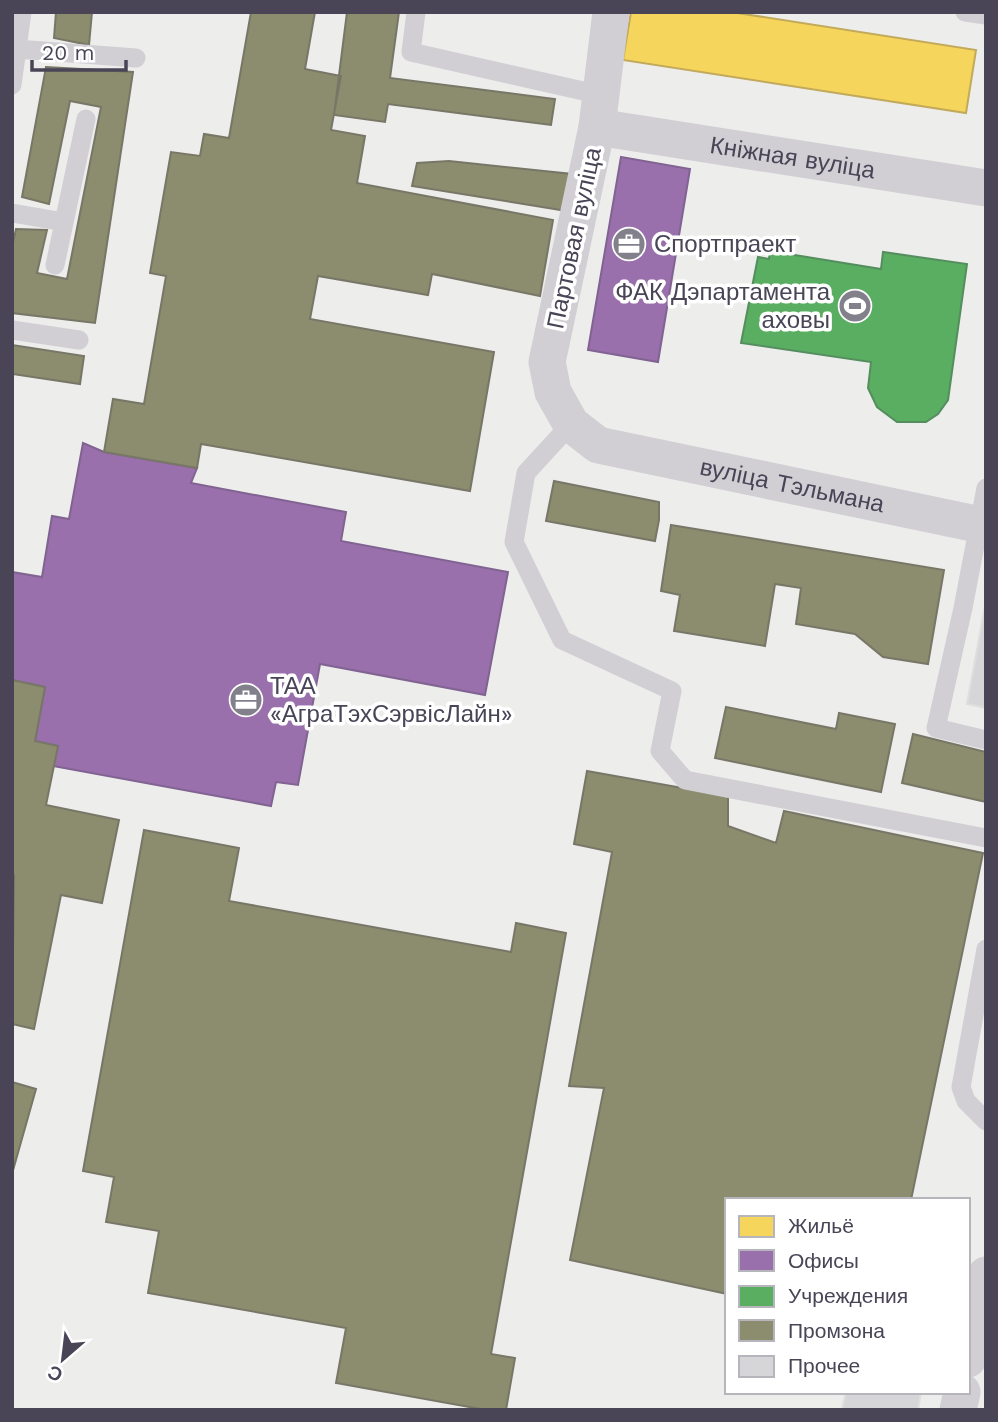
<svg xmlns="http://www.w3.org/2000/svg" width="998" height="1422" font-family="'Work Sans',sans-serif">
	<rect width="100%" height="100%" fill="#ededec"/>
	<!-- homes -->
	<path fill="#f6d55c" stroke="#c2aa5a" stroke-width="2" d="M631,12H731L976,50L966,113L623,60Z"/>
	<!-- offices -->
	<path fill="#9970ab" stroke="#816392" stroke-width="2" d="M621,157L690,169L658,362L588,350Z
		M83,443L104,452L197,468L191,483L346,512L341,541L508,572L485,695L320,664L298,785L276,782L271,806L53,766L58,746L35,741L45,687L12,680V572L42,577L52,516L69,519Z"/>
	<!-- public -->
	<path fill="#5aae61" stroke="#558e5e" stroke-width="2" d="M770,251L881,269L883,252L967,264L948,400L938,414L926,422H897L877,407L868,388L871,362L741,343L758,257L769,259Z"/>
	<!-- industry -->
	<path fill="#8c8c6e" stroke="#787767" stroke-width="2" d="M56,12H92L89,45L54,38Z
		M251,12H315L305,69L341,76L331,130L365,136L357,183L553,220L540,296L432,274L428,295L318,276L310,319L494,352L470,491L201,444L197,468L104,452L113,399L144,404L166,276L150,273L171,152L200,156L204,134L229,138Z
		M347,12H399L390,78L555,99L551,125L388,104L385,122L334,115Z
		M46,67L133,72L95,323L12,313V247L16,229L47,230L37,273L67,279L101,107L70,101L49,204L22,197Z
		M449,161L572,174L567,211L412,186L417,163Z
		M12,345L84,356L80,384L12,374Z
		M554,481L659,502V520L655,541L546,521Z
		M671,525L944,570L928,664L883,657L855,634L796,624L801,588L775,584L765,646L674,631L680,595L661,591Z
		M12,680L45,687L35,741L58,746L46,805L119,820L102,903L61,895L34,1029L12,1024L14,875L12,874Z
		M726,707L836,729L839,713L895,724L881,792L715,758Z
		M913,734L986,752V802L902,783Z
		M587,771L728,796V826L776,843L784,811L983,853L911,1200H727V1294L570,1260L604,1088L569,1086L612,852L574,844Z
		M144,830L239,848L229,901L511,952L516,923L566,933L491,1354L515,1358L506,1410H486L336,1383L346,1328L148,1293L159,1231L106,1222L114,1177L83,1171Z
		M12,1082L36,1089L12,1174Z"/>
	<!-- building -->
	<path fill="#d6d6d8" stroke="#dfdedf" stroke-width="2" d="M986,601V708L967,704Z
		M846,1392H921L918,1410H842Z"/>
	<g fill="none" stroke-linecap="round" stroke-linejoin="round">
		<!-- lane -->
		<path stroke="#d1cfd4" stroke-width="19" d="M416,12L411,52L601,95
			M965,12L986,15
			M17,49L136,58
			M12,85L22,12
			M12,213L64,222
			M55,265L86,119
			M12,330L79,340
			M571,424L526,473L514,542L562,640L672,691L660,751L685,780L986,838
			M986,488L963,608L936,728L986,740
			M986,949L961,1087L966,1101L986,1121"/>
		<!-- street -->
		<g stroke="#d1cfd4" stroke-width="37">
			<path id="s1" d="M611,12L597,127L547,362L553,392L571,424L598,445L986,526"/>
			<path id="s2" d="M597,127L986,188"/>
			<path d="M968,1359L986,1275"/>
			<path d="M958,1410L962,1392"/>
		</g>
	</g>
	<!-- icons -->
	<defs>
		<symbol id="office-disc" viewBox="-11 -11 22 22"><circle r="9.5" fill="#82808b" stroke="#fff"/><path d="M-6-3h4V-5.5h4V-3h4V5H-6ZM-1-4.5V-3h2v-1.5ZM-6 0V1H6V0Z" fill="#fff"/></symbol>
		<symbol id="stadium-disc" viewBox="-11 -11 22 22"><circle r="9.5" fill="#82808b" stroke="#fff"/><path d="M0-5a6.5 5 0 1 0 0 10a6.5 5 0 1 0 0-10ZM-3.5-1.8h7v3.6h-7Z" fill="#fff"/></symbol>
	</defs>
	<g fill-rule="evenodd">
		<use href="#office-disc" x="610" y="225" width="38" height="38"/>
		<use href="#stadium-disc" x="836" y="287" width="38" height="38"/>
		<use href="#office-disc" x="227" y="681" width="38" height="38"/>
	</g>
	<g text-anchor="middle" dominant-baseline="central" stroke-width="7" stroke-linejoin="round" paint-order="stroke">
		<!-- street labels -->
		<g font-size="24" fill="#494557" stroke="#fff">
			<text stroke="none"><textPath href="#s2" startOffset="198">Кніжная вуліца</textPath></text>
			<text transform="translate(574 238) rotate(-78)">Партовая вуліца</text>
			<text stroke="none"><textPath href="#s1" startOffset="656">вуліца Тэльмана</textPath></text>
		</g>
		<!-- poi labels -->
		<g font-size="24" fill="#494557" stroke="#fff" text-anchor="start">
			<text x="654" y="244">Спортпраект</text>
			<text x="830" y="292" text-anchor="end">ФАК Дэпартамента<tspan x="830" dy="28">аховы</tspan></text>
			<text x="270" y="686">ТАА<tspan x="270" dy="28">«АграТэхСэрвісЛайн»</tspan></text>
		</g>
	</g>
	<!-- border -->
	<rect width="998" height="1422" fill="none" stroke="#494557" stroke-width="28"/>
	<!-- legend -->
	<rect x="725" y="1198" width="245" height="196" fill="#ffffff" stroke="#b6b5bc" stroke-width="2"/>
	<rect x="739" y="1216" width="35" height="21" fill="#f6d55c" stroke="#b6b5bc" stroke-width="2"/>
	<text x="788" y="1233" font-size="21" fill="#494557">Жильё</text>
	<rect x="739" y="1250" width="35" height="21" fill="#9970ab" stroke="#b6b5bc" stroke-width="2"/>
	<text x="788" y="1268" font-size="21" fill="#494557">Офисы</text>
	<rect x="739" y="1286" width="35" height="21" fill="#5aae61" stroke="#b6b5bc" stroke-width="2"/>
	<text x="788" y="1303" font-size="21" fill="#494557">Учреждения</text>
	<rect x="739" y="1320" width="35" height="21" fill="#8c8c6e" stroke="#b6b5bc" stroke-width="2"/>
	<text x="788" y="1338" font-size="21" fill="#494557">Промзона</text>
	<rect x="739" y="1356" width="35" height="21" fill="#d6d6d8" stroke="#b6b5bc" stroke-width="2"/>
	<text x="788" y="1373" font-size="21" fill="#494557">Прочее</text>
	<!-- north arrow -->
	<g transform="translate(63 1359) rotate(208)" stroke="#ffffff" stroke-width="5" paint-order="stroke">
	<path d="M0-5L12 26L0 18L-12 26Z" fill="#494557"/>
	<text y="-10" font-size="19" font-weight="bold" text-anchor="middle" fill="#494557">С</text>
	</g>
	<!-- scale -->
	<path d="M32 60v10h94v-10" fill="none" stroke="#494557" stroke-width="3.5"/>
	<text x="42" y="60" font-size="21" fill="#494557" stroke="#ffffff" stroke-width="5" paint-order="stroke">20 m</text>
</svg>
